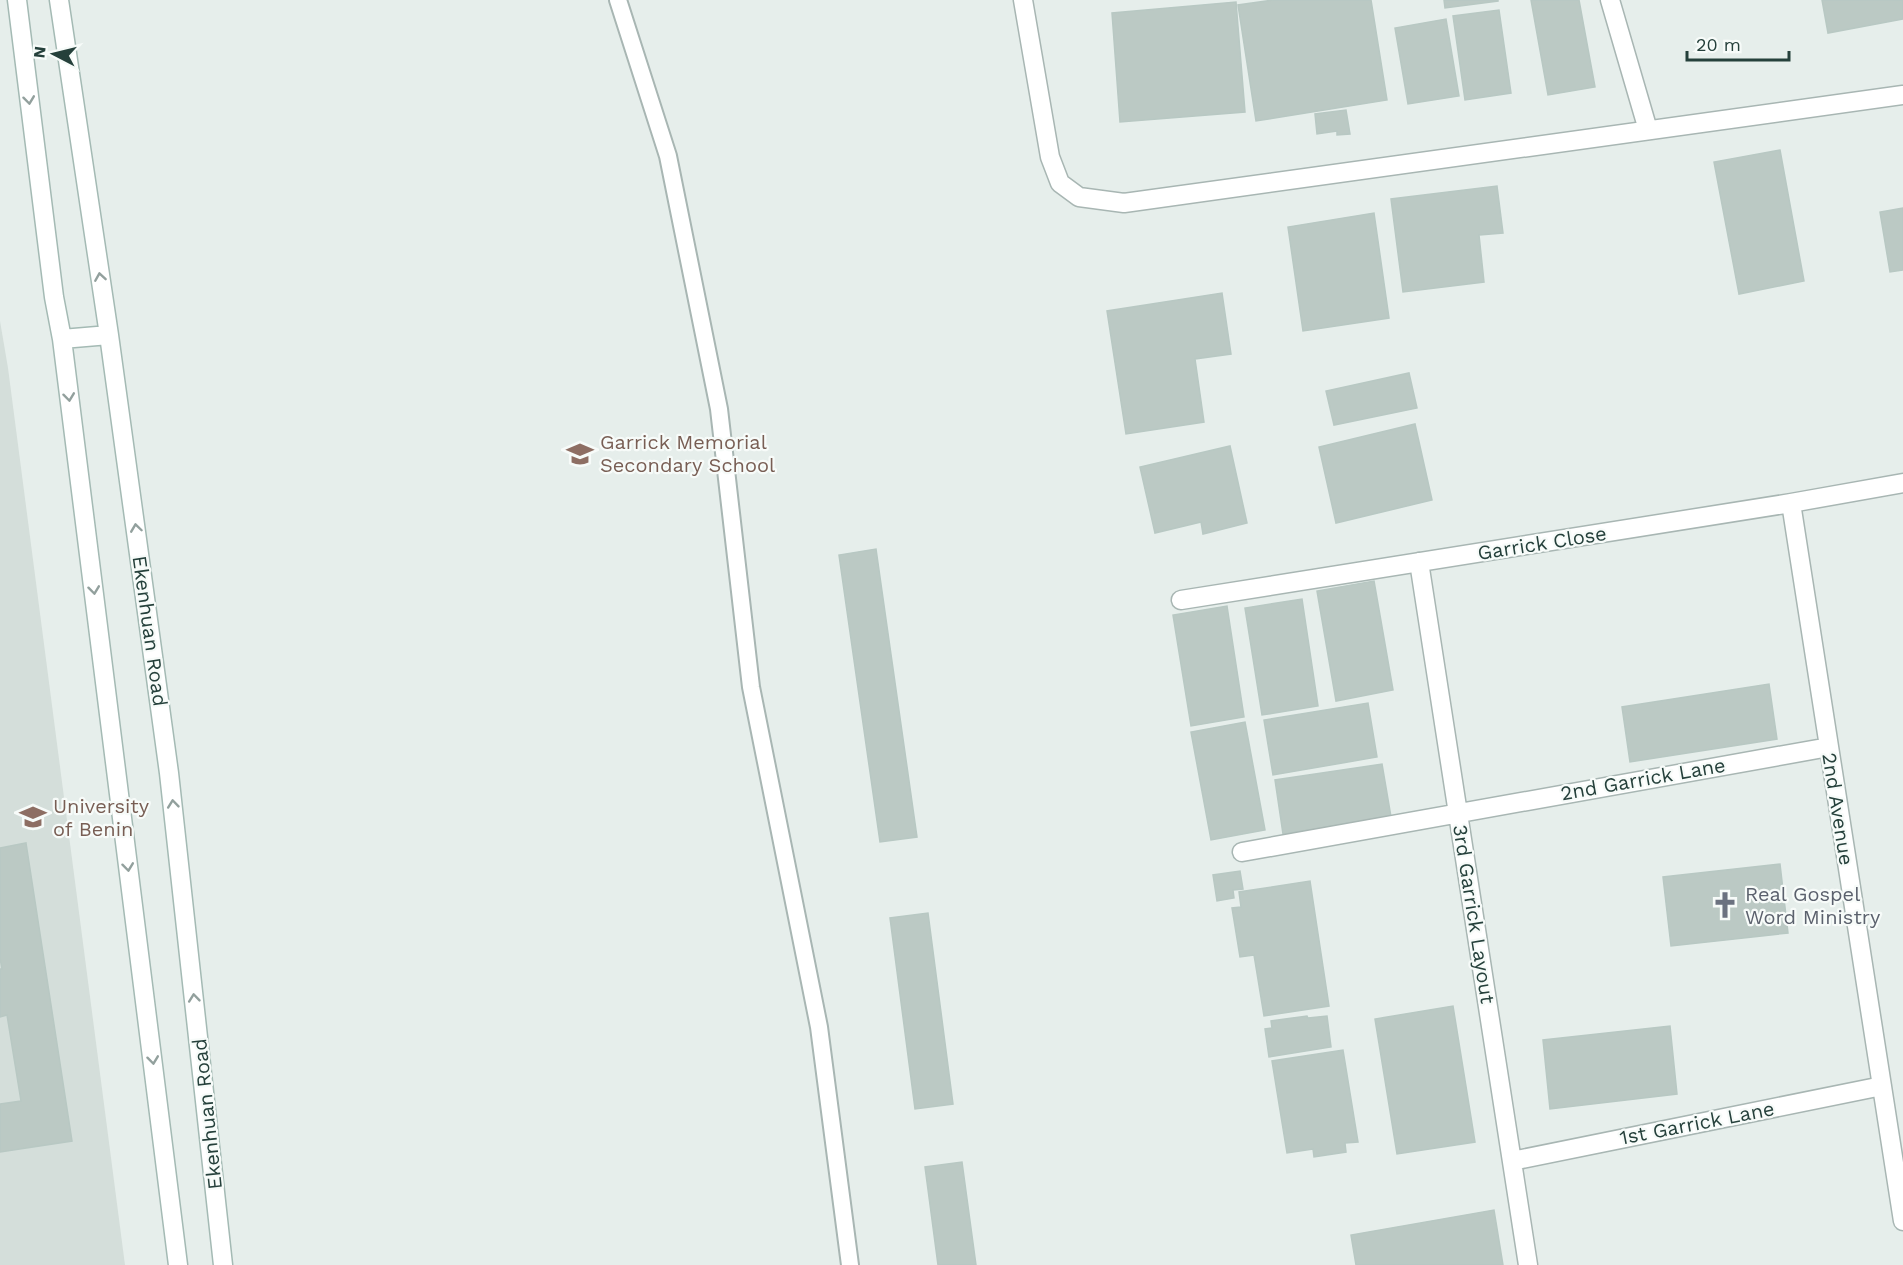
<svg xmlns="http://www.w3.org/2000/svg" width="1903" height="1265" font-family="'Work Sans',sans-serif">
	<rect width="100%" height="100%" fill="#e6eeeb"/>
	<!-- built -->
	<path fill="#d4deda" d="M0,321L8,368L125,1265H0Z"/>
	<!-- building -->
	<path fill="#bbc9c4" stroke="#b8c8c3" stroke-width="1.5" d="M1273,0H1371L1387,100L1256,121L1238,5Z
		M1444,0H1498V1L1445,8Z
		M1531,0H1579L1595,87L1548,95Z
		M1822,0H1903V19L1828,33Z
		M1236,2L1245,112L1120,122L1112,13Z
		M1499,10L1511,93L1465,100L1453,16Z
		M1446,19L1459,96L1408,104L1395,28Z
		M1346,110L1350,134L1337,135V131L1317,134L1315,114Z
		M1780,150L1804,281L1739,294L1714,162Z
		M1497,186L1503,233L1479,235L1484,282L1403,292L1391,199Z
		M1903,208V270L1890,272L1880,212Z
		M1374,213L1389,318L1303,331L1288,227Z
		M1222,293L1231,354L1195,359L1204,422L1126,434L1107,311Z
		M1409,373L1417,408L1334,425L1326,391Z
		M1415,424L1432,500L1336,523L1319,447Z
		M1230,446L1247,523L1203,534L1201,522L1155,533L1140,467Z
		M876,549L917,837L880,842L839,555Z
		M1374,581L1393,690L1336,701L1317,591Z
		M1302,599L1318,706L1262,715L1245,608Z
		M1227,606L1244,717L1191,726L1173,615Z
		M1769,684L1777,739L1630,762L1622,707Z
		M1368,703L1377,757L1273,775L1264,720Z
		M1245,722L1265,830L1211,840L1191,732Z
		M1382,764L1391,817L1283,834L1275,780Z
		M26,843L72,1141L0,1152V1104L21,1101L7,1015L0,1017V969H2L0,958V848Z
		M1780,864L1788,933L1671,946L1663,877Z
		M1240,871L1243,889L1233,890L1234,898L1217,901L1213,875Z
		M1310,881L1329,1006L1264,1016L1254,955L1240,957L1232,908L1241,907L1239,892Z
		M928,913L953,1104L915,1109L890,918Z
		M1453,1006L1475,1142L1397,1154L1375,1019Z
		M1307,1016L1308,1018L1327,1016L1331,1047L1269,1057L1265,1029L1272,1028L1271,1021Z
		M1670,1026L1677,1094L1550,1109L1543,1040Z
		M1343,1050L1358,1142L1345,1143L1346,1152L1314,1157L1313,1149L1287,1153L1272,1061Z
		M962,1162L976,1265H938L925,1167Z
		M1494,1210L1503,1265H1356L1351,1235Z"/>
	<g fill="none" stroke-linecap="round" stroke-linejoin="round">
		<defs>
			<path id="lane" d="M618,0L668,156L719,409L751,687L819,1027L850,1265"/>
			<path id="street" d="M1023,0L1050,157L1060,183L1079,197L1124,203L1903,95
				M1610,0L1648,130
				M1791,503L1903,1221
				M1419,562L1528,1265
				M1181,600L1791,503L1903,483
				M1242,852L1829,747
				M1512,1161L1882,1086"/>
			<path id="secondary" d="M17,0L54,297L62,339L178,1265
				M59,0L109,335L169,773L223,1265
				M62,339L109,335"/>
		</defs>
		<!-- lane casing -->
		<use href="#lane" stroke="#a8b6b3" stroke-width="20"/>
		<!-- street casing -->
		<use href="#street" stroke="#a8b6b3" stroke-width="21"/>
		<!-- secondary casing -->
		<use href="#secondary" stroke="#a4bab4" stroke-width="21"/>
		<!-- lane -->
		<use href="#lane" stroke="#fff" stroke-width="16"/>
		<!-- street -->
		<use href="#street" stroke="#fff" stroke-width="18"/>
		<!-- secondary -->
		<use href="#secondary" stroke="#fff" stroke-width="18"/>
	</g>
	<!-- one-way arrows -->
	<defs><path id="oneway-chevron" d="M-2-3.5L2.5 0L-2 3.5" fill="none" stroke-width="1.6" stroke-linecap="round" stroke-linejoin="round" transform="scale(1.5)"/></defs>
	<g stroke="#92a09d">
		<use href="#oneway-chevron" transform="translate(29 100) rotate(83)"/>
		<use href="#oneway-chevron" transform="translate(100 277) rotate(-99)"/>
		<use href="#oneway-chevron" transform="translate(69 397) rotate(83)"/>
		<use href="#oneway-chevron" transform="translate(136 528) rotate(-98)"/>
		<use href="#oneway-chevron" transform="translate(94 590) rotate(83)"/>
		<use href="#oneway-chevron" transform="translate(173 804) rotate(-96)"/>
		<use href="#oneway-chevron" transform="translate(128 867) rotate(83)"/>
		<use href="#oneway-chevron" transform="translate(194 998) rotate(-96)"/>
		<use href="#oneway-chevron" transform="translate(153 1060) rotate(83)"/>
	</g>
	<!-- icons -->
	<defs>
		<symbol id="school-bare" viewBox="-9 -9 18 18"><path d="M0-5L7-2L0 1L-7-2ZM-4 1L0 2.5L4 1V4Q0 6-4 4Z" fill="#8d6e63" stroke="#f7fbf9" stroke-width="2.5" paint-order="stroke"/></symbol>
		<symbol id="university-bare" viewBox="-9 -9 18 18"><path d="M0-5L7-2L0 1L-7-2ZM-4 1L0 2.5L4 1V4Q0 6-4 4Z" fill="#8d6e63" stroke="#f7fbf9" stroke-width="2.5" paint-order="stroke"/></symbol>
		<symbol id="church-bare" viewBox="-9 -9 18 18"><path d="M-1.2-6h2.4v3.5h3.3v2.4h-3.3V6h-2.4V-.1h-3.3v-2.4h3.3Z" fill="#6b7280" stroke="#f7fbf9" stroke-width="2.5" paint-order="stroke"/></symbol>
	</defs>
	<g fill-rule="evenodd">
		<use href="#school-bare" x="561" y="435" width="38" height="38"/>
		<use href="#university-bare" x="14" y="798" width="38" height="38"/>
		<use href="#church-bare" x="1706" y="886" width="38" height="38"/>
	</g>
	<g text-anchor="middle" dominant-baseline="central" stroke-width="4.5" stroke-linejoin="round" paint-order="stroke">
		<!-- education labels -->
		<g font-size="20" fill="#785e54" stroke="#f7fbf9" text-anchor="start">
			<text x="600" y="442">Garrick Memorial<tspan x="600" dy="23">Secondary School</tspan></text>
			<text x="53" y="806">University<tspan x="53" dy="23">of Benin</tspan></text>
		</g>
		<!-- street labels -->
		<g font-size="20" fill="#25403b" stroke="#f7fbf9">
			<text transform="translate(1542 543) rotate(-9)">Garrick Close</text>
			<text transform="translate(150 631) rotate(82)">Ekenhuan Road</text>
			<text transform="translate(1643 779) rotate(-10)">2nd Garrick Lane</text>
			<text transform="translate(1838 809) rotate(81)">2nd Avenue</text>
			<text transform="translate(1474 914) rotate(81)">3rd Garrick Layout</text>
			<text transform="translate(207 1114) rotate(-96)">Ekenhuan Road</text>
			<text transform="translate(1697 1123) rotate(-11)">1st Garrick Lane</text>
		</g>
		<!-- worship labels -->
		<g font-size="20" fill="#5b616d" stroke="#f7fbf9" text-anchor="start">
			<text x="1745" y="894">Real Gospel<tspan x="1745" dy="23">Word Ministry</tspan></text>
		</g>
	</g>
	<!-- north arrow -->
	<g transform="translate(54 54) rotate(277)" stroke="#f7fbf9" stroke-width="4.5" paint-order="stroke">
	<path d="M0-4.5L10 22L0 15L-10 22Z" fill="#25403b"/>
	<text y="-9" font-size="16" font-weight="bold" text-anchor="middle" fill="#25403b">N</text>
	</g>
	<!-- scale -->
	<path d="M1687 51v9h102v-9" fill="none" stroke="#25403b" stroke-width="3"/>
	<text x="1696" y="51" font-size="18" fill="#25403b" stroke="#f7fbf9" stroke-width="4.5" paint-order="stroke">20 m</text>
</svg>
